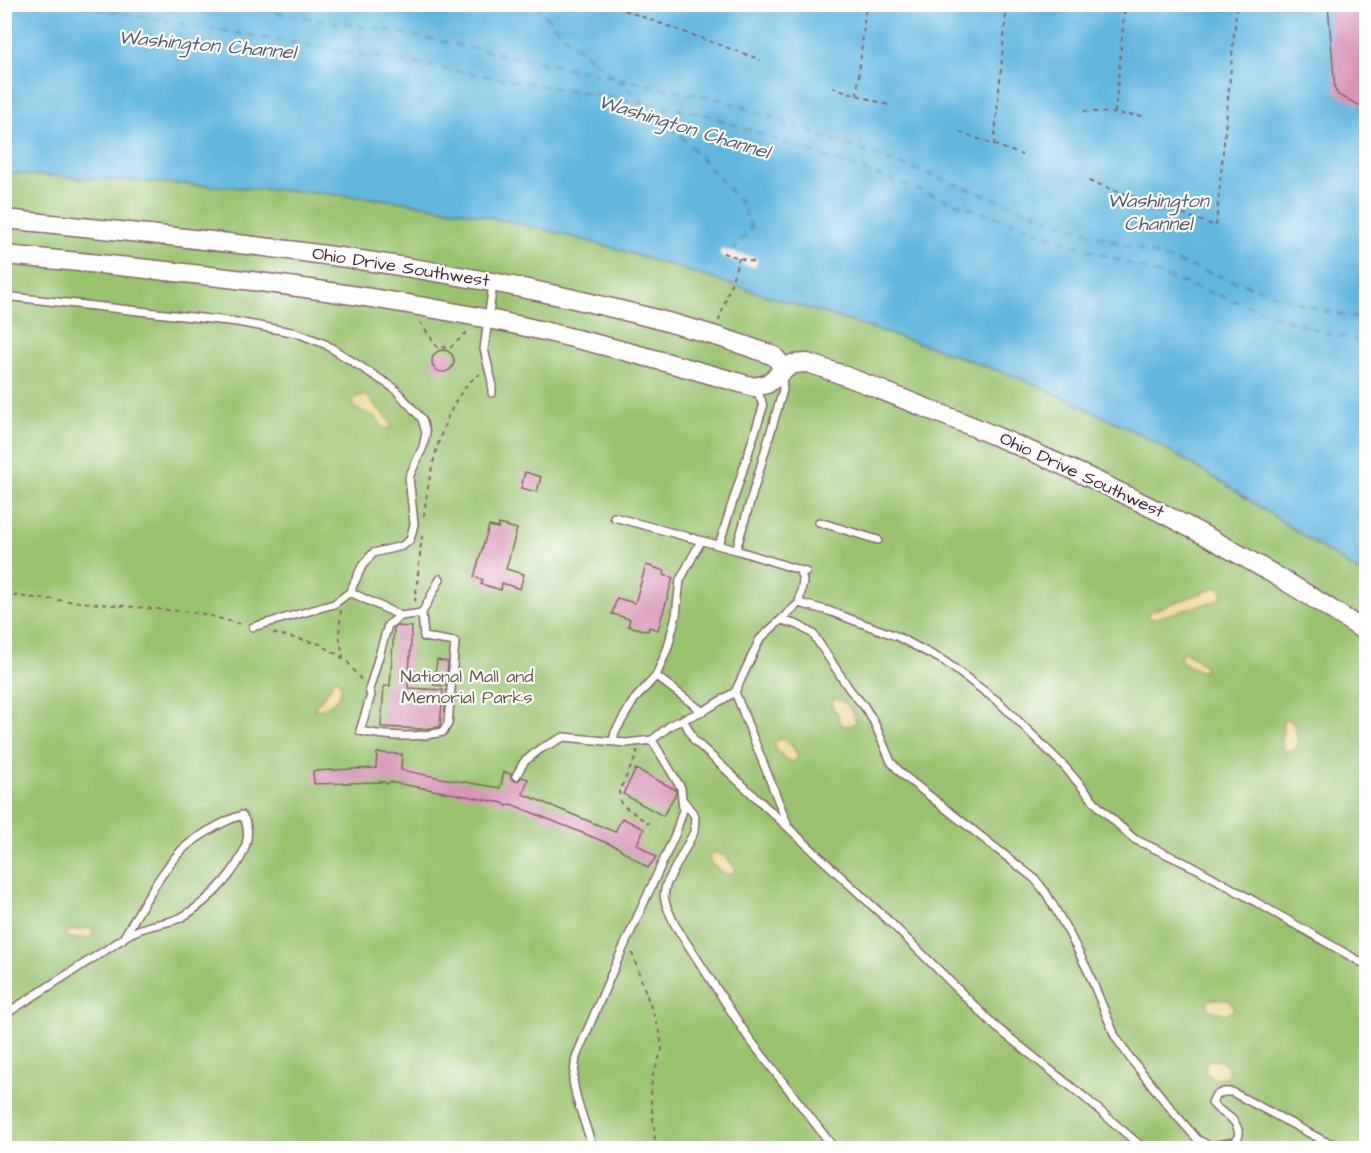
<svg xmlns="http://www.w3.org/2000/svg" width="1371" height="1153" font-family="'Architects Daughter',sans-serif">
	<rect width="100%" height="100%" fill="#fff"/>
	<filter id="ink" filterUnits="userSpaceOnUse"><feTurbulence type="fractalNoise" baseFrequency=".0167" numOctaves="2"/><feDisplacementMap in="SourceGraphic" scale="12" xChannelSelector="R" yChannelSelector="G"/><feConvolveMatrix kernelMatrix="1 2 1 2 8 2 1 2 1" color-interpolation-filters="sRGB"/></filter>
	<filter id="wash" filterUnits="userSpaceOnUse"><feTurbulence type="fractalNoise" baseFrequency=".008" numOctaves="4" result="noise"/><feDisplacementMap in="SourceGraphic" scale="24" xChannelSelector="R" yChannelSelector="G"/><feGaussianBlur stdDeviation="1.35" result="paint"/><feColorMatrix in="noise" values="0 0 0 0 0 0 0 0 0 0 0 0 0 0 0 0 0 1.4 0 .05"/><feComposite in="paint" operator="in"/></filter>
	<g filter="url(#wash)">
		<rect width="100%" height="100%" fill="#f4ebd5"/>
		<!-- green -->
		<path fill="#9ac36f" stroke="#72714d" stroke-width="1.5" d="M5,173L307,192L390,200L462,211L547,230L617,249L935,348L1035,384L1136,432L1180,457L1228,486L1366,577V1148H5Z"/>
		<!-- sand -->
		<path fill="#eeda9e" stroke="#9c7c64" stroke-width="1.5" d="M361,395L368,396C375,409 388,414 392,427L388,429L383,428L376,417L355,409L353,404L355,398Z
			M1218,587L1223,593L1219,600L1152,619L1148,616L1149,612Z
			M1185,651L1205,666L1202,672L1185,664L1180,659L1181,654Z
			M337,678C350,693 329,710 314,710C318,698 331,694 333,680Z
			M833,699C847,699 853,709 856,722C848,730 837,725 838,714L831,706Z
			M1287,718C1296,723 1299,739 1296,749L1284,752L1282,746L1283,721Z
			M783,737L793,747L798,755L796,760L791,762L785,759L775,748V742Z
			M714,853C724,853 729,861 735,868L733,874H725L710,863L709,857Z
			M90,928L94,931L93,936L88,938H68L65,934L67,931Z
			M1211,999L1228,1000L1234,1007L1231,1012L1226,1014L1210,1010L1207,1006V1002Z
			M1210,1060C1219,1059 1226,1062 1229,1071L1227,1076L1214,1079C1207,1075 1205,1071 1205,1063Z"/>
		<!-- water -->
		<path fill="#63b7df" stroke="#566b85" stroke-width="1.5" d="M4,5H1366V577L1228,486L1180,457L1136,432L1035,384L935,348L617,249L547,230L462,211L390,200L307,192L5,173Z"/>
		<!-- pier -->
		<path fill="#f4ebd5" d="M721,249L757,259L755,268L719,256Z"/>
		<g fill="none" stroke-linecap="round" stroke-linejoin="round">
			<!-- ferry -->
			<path stroke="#545c73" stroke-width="1.5" stroke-dasharray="8 6" stroke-linecap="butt" d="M69,4L701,113L1320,331L1366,343
				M220,4L392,31L726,101L1090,233L1321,310L1366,320
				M535,4L565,37L614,76
				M618,79L684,139L742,204L751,228L730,255"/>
		</g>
		<g id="blocks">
			<!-- building -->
			<path fill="#d895b8" d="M1328,4H1361L1366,69V106L1359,105L1338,95L1335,90Z
				M432 361a11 11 0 1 1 22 0a11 11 0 1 1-22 0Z
				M525,472L541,477L537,492L521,488Z
				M499,524L517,529L506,569L524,574L520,589L502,583L501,590L481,584L483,580L474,577L489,526L498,528Z
				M646,565L665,571L664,575L673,578L658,630L649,627L648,631L628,626L630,619L612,614L617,598L635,603Z
				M396,626L412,627L408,688L443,690L440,727L423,729L381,727L384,686H390L394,628Z
				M437,660L448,662L446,686L434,685Z
				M377,753L402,754L401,770L441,778L500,788L504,772L511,774V778L514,781H518L522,777L528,779L523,794L615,832L622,818L644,829L637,844L656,857L648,868L617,847L511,804L507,806L503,803L390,782L387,784L384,782L314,784L313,771L376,768Z
				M636,769L676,790V793L663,816L623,794Z"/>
		</g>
	</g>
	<g filter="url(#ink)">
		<use href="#blocks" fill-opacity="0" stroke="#866666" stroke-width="1.5"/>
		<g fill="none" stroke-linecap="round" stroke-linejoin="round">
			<defs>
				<path id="service" d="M4,296L237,322L297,333L325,344L394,388L422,419L426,433L423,447L409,477L414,524L410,540L402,546L373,553L362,566L350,592L334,604L253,627
					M492,393V382L484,349L493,284
					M614,517L736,550L806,572
					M819,522L878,540
					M719,545L763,407L761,399L755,389
					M736,550L783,390L782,376
					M350,592L401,616
					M799,603L803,581L800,571
					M422,613L401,616L388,625L369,690L371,695L360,731C388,737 415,738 443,732L448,724L455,642L424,637L422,613L440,579
					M782,620L798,625L813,634L850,690L864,706L874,722L891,762L903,775L1035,879L1046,893L1069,933L1088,971L1115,1036L1130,1058L1176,1115L1198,1140L1210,1146L1235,1142L1239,1135C1236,1114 1223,1117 1212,1103L1215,1096L1223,1092H1232L1324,1141L1345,1148
					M656,676L702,711
					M735,692L787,823
					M683,719L694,740L892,924L995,1026L1084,1097L1143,1148
					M613,741L615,732L634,700L656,676L668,647L676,615L680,580L701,541
					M516,776L524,762L540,749L564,737L626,743L652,740L671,725L707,709L735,692L760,639L799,603L829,611L896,636L944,661L1000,703L1064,766L1099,807L1134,839L1198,869L1366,965
					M682,799L695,816L694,832L666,885L664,896L666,905L675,925L748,1037L834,1148
					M4,1015L112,946C120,941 127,934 136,931C150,924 167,924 180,918C209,903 265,849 242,815C225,820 190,840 178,854C156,879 140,911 122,940
					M593,1148L577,1100L573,1081L576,1057L614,968L675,835L683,810L681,788L652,740"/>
				<path id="tertiary" d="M4,219C192,238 380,256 565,297C635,313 706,330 774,356L779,362L782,370
					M4,255C171,270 339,288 503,322C588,340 671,363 754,387L767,384L792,364L807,363C848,375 887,393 926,408C1081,468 1228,540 1366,632"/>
			</defs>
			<!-- service casing -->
			<use href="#service" stroke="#866666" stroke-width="10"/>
			<!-- tertiary casing -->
			<use href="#tertiary" stroke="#866666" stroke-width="21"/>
			<!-- path -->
			<path stroke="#866666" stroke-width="2" stroke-dasharray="4.5 4.5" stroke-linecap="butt" d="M622,4L621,9L761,60
				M832,87L891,106
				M857,95L866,4
				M1084,111L1144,116
				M1115,113L1125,4
				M960,132L1022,155
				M994,145L1007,4
				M1089,181L1216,226L1237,4
				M723,253L753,262
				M719,321L739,258
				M420,322L438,348L445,347L449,349L468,331
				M424,516C428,476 444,396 480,374
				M4,595L200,613L244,625
				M415,602L422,536
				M341,610L339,634L343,658
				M273,633L320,644L346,660L362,681
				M637,750V755L619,791L621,804L649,824
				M632,953L660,1033L662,1050L652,1078L651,1099L656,1148"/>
			<!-- service -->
			<use href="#service" stroke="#fff" stroke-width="7"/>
			<!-- tertiary -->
			<use href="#tertiary" stroke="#fff" stroke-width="18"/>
		</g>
	</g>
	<g text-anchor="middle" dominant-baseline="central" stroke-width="4.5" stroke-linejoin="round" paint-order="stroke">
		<!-- street labels -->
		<g font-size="18" fill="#4a1f2b" stroke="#fff">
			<text transform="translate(401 267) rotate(9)">Ohio Drive Southwest</text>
			<text transform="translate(1082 475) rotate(25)">Ohio Drive Southwest</text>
		</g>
		<!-- park labels -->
		<g font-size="18" fill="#665843" stroke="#fff">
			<text x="467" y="676">National Mall and<tspan x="467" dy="21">Memorial Parks</tspan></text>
		</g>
		<!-- water labels -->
		<g font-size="20" font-style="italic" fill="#545c73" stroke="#fff">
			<text transform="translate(207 45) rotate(5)">Washington Channel</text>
			<text transform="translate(684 127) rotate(17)">Washington Channel</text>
			<text x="1158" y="201">Washington<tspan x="1158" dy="23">Channel</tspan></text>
		</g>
	</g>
	<!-- margin -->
	<rect width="1371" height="1153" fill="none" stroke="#fff" stroke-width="24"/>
</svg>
